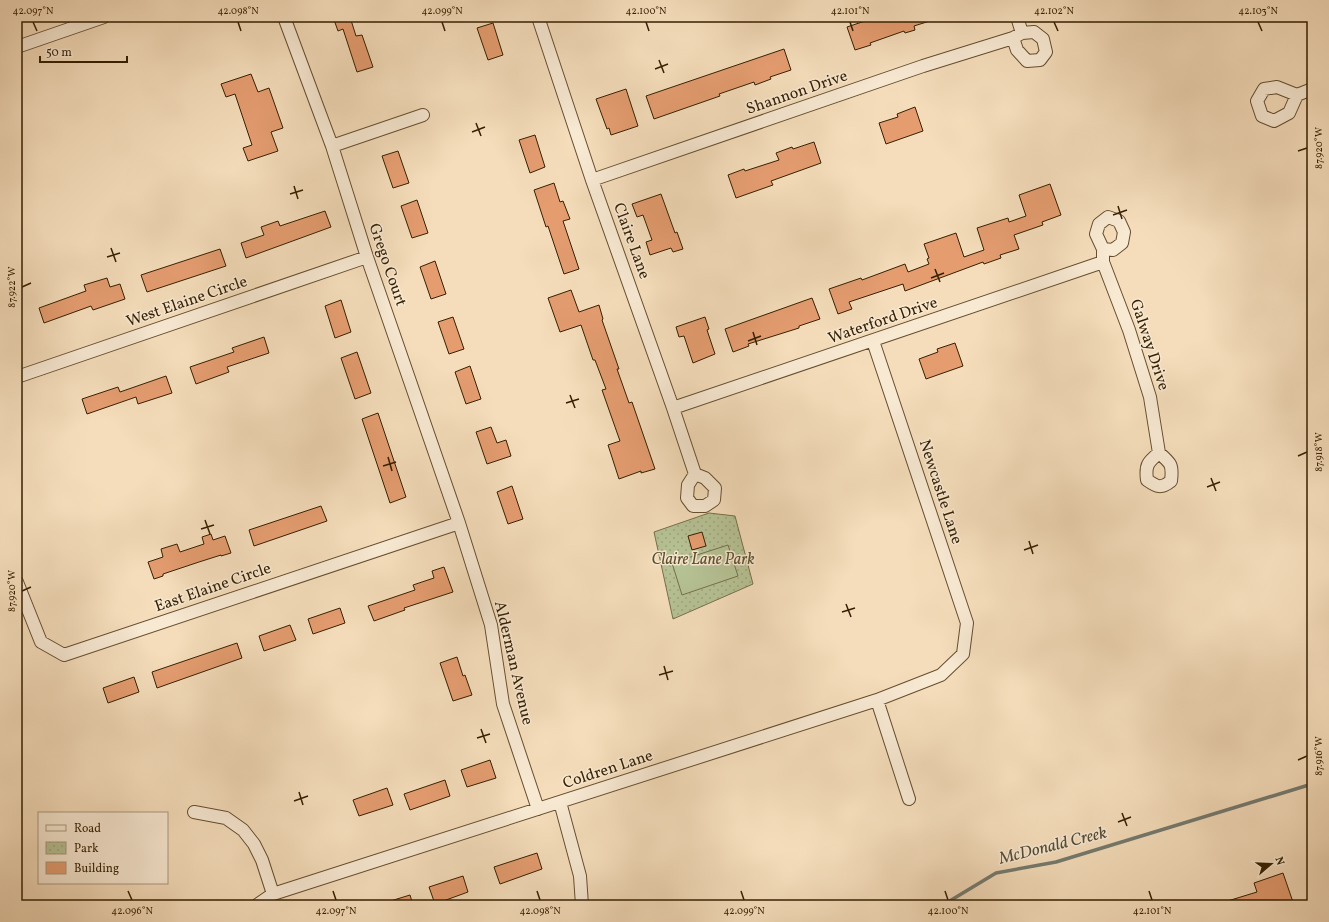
<svg xmlns="http://www.w3.org/2000/svg" width="1329" height="922" font-family="Vollkorn,serif">
	<defs>
		<pattern id="park-dots" width="8" height="8" patternUnits="userSpaceOnUse"><rect width="8" height="8" fill="#b6c295"/><path d="M2 2h.1M6 6h.1" fill="none" stroke="#9da67f" stroke-width="1.8" stroke-linecap="round"/></pattern>
	</defs>
	<rect width="100%" height="100%" fill="#f5ddbb"/>
	<filter id="stains"><feTurbulence type="fractalNoise" baseFrequency=".005" numOctaves="4"/><feColorMatrix values="0 0 0 0 .2 0 0 0 0 .09 0 0 0 0 .02 0 0 0 .5 -.17"/></filter>
	<radialGradient id="worn" r=".72"><stop offset=".6" stop-color="#630" stop-opacity="0"/><stop offset="1" stop-color="#630" stop-opacity=".3"/></radialGradient>
	<!-- park -->
	<path fill="url(#park-dots)" stroke="#76704a" d="M709,513L735,516L753,584L673,619L654,532Z"/>
	<!-- pitch -->
	<path fill="#b6c295" stroke="#76704a" d="M728,545L738,576L682,595L672,563Z"/>
	<g fill="none" stroke-linecap="round" stroke-linejoin="round">
		<!-- stream -->
		<path stroke="#757b70" stroke-width="3.5" d="M943,905L996,873L1056,862L1312,784"/>
	</g>
	<!-- building -->
	<path fill="#e59d70" stroke="#351f00" d="M333,17H350L356,36L362,35L373,67L357,72L343,29L338,31Z
		M877,17H936V19L914,26L915,30L905,33L904,31L870,43L871,45L855,50L847,27Z
		M493,23L503,55L488,60L477,28Z
		M784,49L791,70L770,77L771,79L755,85L754,82L719,94L720,96L654,119L646,96Z
		M251,74L258,92L269,88L283,128L271,132L278,151L248,161L243,148L252,145L235,94L226,97L221,84Z
		M626,89L638,126L611,135L609,128L607,129L596,99Z
		M915,107L923,131L886,144L879,123L898,117L897,114Z
		M535,135L545,167L530,173L519,140Z
		M814,142L821,163L771,181L773,185L736,198L728,175L744,169L745,171L779,160L776,153L792,147L793,149Z
		M398,151L409,183L393,188L382,156Z
		M554,183L560,202L563,201L570,219L563,221L579,269L564,274L548,226L546,227L534,190Z
		M1050,184L1061,215L1042,222L1043,225L1014,235L1019,249L1000,255L1001,258L984,264L983,262L905,291L903,284L849,302L852,309L838,314L829,289L861,278L862,280L905,264L908,272L929,264L927,259L929,258L924,244L956,233L964,257L984,250L977,228L1008,218L1009,222L1026,216L1019,195Z
		M661,194L675,233L677,232L683,249L673,252L671,248L650,255L646,242L652,240L643,215L637,217L632,204Z
		M417,200L428,233L412,238L401,206Z
		M325,211L331,227L246,258L241,243L264,235L261,227L278,221L280,226Z
		M220,249L226,266L147,292L141,275Z
		M435,261L446,294L431,299L420,267Z
		M107,278L110,287L120,284L125,299L93,310L91,306L44,323L39,308L86,291L84,285Z
		M571,290L579,312L599,305L603,319L602,320L619,369H617L629,403L632,402L655,469L641,473V471L619,479L608,445L620,441L602,390L606,389L595,360H593L581,325L560,332L548,298Z
		M812,298L820,319L799,326V328L748,344L749,346L733,352L725,329Z
		M341,300L351,332L335,338L325,306Z
		M453,317L464,349L449,354L438,322Z
		M705,317L709,329L707,330L715,354L693,363L684,336L679,337L676,327Z
		M264,337L269,353L227,367L229,372L196,384L190,367L234,352L232,348Z
		M955,343L963,366L926,379L919,359L938,352L937,349Z
		M357,352L371,393L355,399L341,358Z
		M470,366L481,399L466,404L455,372Z
		M166,376L172,393L138,404L136,397L87,414L82,399L118,387L120,392Z
		M378,413L406,497L390,503L362,419Z
		M491,427L497,443L506,440L511,456L487,464L476,432Z
		M512,486L523,519L508,524L497,492Z
		M321,506L327,521L254,546L249,530Z
		M702,532L706,546L692,550L688,536Z
		M211,534L213,540L225,536L231,553L221,556V555L199,562L163,574V576L154,579L148,562L163,557L161,549L177,544L180,552L204,544L202,537Z
		M444,567L453,592L404,608L405,610L374,621L368,606L415,590L413,585L434,578L432,571Z
		M340,608L345,623L313,634L308,619Z
		M290,625L296,640L264,651L259,636Z
		M237,643L242,658L157,688L152,672Z
		M457,657L463,676L465,675L472,695L453,701L440,663Z
		M134,677L139,692L108,703L103,688Z
		M490,760L496,778L467,787L461,770Z
		M445,780L450,796L410,810L404,794Z
		M387,788L393,805L359,816L353,800Z
		M537,853L542,869L500,884L494,867Z
		M1283,873L1294,905H1222L1221,903L1257,892L1254,883Z
		M463,876L468,892L435,904L429,887Z
		M410,895L413,905H384V903Z"/>
	<g fill="none" stroke-linecap="round" stroke-linejoin="round">
		<defs>
			<path id="minor" d="M284,17L332,146L367,257L459,523L491,625L503,704L538,809
				M538,17L592,180L673,408L695,474
				M1017,17L1022,33
				M1034,32L1043,39L1046,52L1040,60L1027,61L1017,50L1013,38L1022,33Z
				M17,47L104,17
				M1277,87L1297,95L1289,113L1274,121L1262,116L1257,101L1264,89Z
				M1297,95L1312,89
				M332,146L423,115
				M592,180L923,66L1013,38
				M1103,249L1113,250L1122,243L1124,232L1119,221L1108,217L1099,224L1096,234L1103,249V262L1129,330L1150,397L1159,453
				M17,377L367,257
				M673,408L1103,262
				M1159,453C1171,463 1173,465 1171,481C1161,489 1157,487 1147,480C1145,465 1148,462 1159,453Z
				M695,474L705,478L715,488L714,500L705,506H693L687,498L688,485Z
				M17,582L41,642L64,655L459,523
				M877,700L909,799
				M560,802L580,876L582,905
				M194,812L226,818L243,830L254,844L262,860L273,894
				M257,905L273,894L877,700L941,675L963,654L967,623L873,341"/>
		</defs>
		<!-- minor casing -->
		<use href="#minor" stroke="#654e2f" stroke-width="14"/>
		<!-- minor -->
		<use href="#minor" stroke="#f8e9d3" stroke-width="12"/>
	</g>
	<!-- ticks -->
	<path fill="none" stroke="#351f00" stroke-width="1.5" d="M33,22L37,31M238,22L241,31M442,22L445,31M646,22L649,31M850,22L853,31M1054,22L1058,31M1258,22L1262,31M659,60L664,73M655,69L668,64M476,123L481,136M472,132L485,127M1298,151L1307,148M294,186L298,199M290,194L303,190M1118,206L1122,219M1113,215L1127,210M111,248L116,262M107,257L120,253M935,269L940,282M931,278L944,273M22,287L31,283M753,332L757,345M748,341L761,336M570,395L575,408M566,403L579,399M1298,456L1307,452M388,457L392,471M383,466L396,462M1211,478L1216,491M1207,487L1220,482M205,520L210,534M201,529L214,525M1029,541L1033,554M1024,550L1038,545M22,591L31,587M846,604L851,617M842,612L855,608M664,666L668,680M659,675L673,671M481,729L486,743M477,738L490,734M1298,760L1307,756M299,792L303,805M294,801L308,796M1122,813L1127,826M1118,822L1131,817M128,891L132,900M333,891L336,900M537,891L540,900M741,891L744,900M945,891L948,900M1149,891L1152,900"/>
	<g text-anchor="middle" dominant-baseline="central" stroke-width="3" stroke-linejoin="round" paint-order="stroke">
		<!-- street labels -->
		<g font-size="16" fill="#351f00" stroke="#f8e9d3">
			<text transform="translate(797 93) rotate(-19)">Shannon Drive</text>
			<text transform="translate(631 241) rotate(70)">Claire Lane</text>
			<text transform="translate(387 265) rotate(71)">Grego Court</text>
			<text transform="translate(187 302) rotate(-19)">West Elaine Circle</text>
			<text transform="translate(883 321) rotate(-19)">Waterford Drive</text>
			<text transform="translate(1149 345) rotate(72)">Galway Drive</text>
			<text transform="translate(940 492) rotate(72)">Newcastle Lane</text>
			<text transform="translate(213 588) rotate(-19)">East Elaine Circle</text>
			<text transform="translate(513 663) rotate(77)">Alderman Avenue</text>
			<text transform="translate(608 770) rotate(-18)">Coldren Lane</text>
		</g>
		<!-- park labels -->
		<g font-size="16" font-style="italic" fill="#5c502d" stroke="#f8e9d3">
			<text x="703" y="560">Claire Lane Park</text>
		</g>
		<!-- water labels -->
		<g font-size="17" font-style="italic" fill="#554d38" stroke="#f8e9d3">
			<text transform="translate(1053 846) rotate(-14)">McDonald Creek</text>
		</g>
	</g>
	<!-- margin -->
	<rect width="1329" height="922" fill="none" stroke="#f5ddbb" stroke-width="44"/>
	<!-- legend -->
	<rect x="38" y="812" width="130" height="72" fill="#f8e9d3" stroke="#aa987f"/>
	<rect x="46" y="825" width="20" height="6" fill="#f8e9d3" stroke="#aa987f"/>
	<text x="74" y="832" font-size="12" fill="#351f00">Road</text>
	<rect x="46" y="842" width="20" height="12" fill="url(#park-dots)" stroke="#aa987f"/>
	<text x="74" y="852" font-size="12" fill="#351f00">Park</text>
	<rect x="46" y="862" width="20" height="12" fill="#e59d70" stroke="#aa987f"/>
	<text x="74" y="872" font-size="12" fill="#351f00">Building</text>
	<!-- north arrow -->
	<g transform="translate(1271 864) rotate(71)" stroke="#f8e9d3" stroke-width="3" paint-order="stroke">
	<path d="M0-3L7 15L0 10L-7 15Z" fill="#351f00"/>
	<text y="-6" font-size="11" font-weight="bold" text-anchor="middle" fill="#351f00">N</text>
	</g>
	<!-- scale -->
	<path d="M40 56v6h87v-6" fill="none" stroke="#351f00" stroke-width="2"/>
	<text x="46" y="56" font-size="12" fill="#351f00" stroke="#f8e9d3" stroke-width="3" paint-order="stroke">50 m</text>
	<rect x="22" y="22" width="1285" height="878" fill="none" stroke="#351f00" stroke-width="1.5"/>
	<g font-size="10" text-anchor="middle" fill="#351f00">
		<text x="33" y="14">42.097°N</text>
		<text x="238" y="14">42.098°N</text>
		<text x="442" y="14">42.099°N</text>
		<text x="646" y="14">42.100°N</text>
		<text x="850" y="14">42.101°N</text>
		<text x="1054" y="14">42.102°N</text>
		<text x="1258" y="14">42.103°N</text>
		<text transform="translate(1318 148) rotate(-90)" y="4">87.920°W</text>
		<text transform="translate(11 287) rotate(-90)" y="4">87.922°W</text>
		<text transform="translate(1318 452) rotate(-90)" y="4">87.918°W</text>
		<text transform="translate(11 591) rotate(-90)" y="4">87.920°W</text>
		<text transform="translate(1318 756) rotate(-90)" y="4">87.916°W</text>
		<text x="132" y="914">42.096°N</text>
		<text x="336" y="914">42.097°N</text>
		<text x="540" y="914">42.098°N</text>
		<text x="744" y="914">42.099°N</text>
		<text x="948" y="914">42.100°N</text>
		<text x="1152" y="914">42.101°N</text>
	</g>
	<rect width="100%" height="100%" filter="url(#stains)"/>
	<rect width="100%" height="100%" fill="url(#worn)"/>
</svg>
